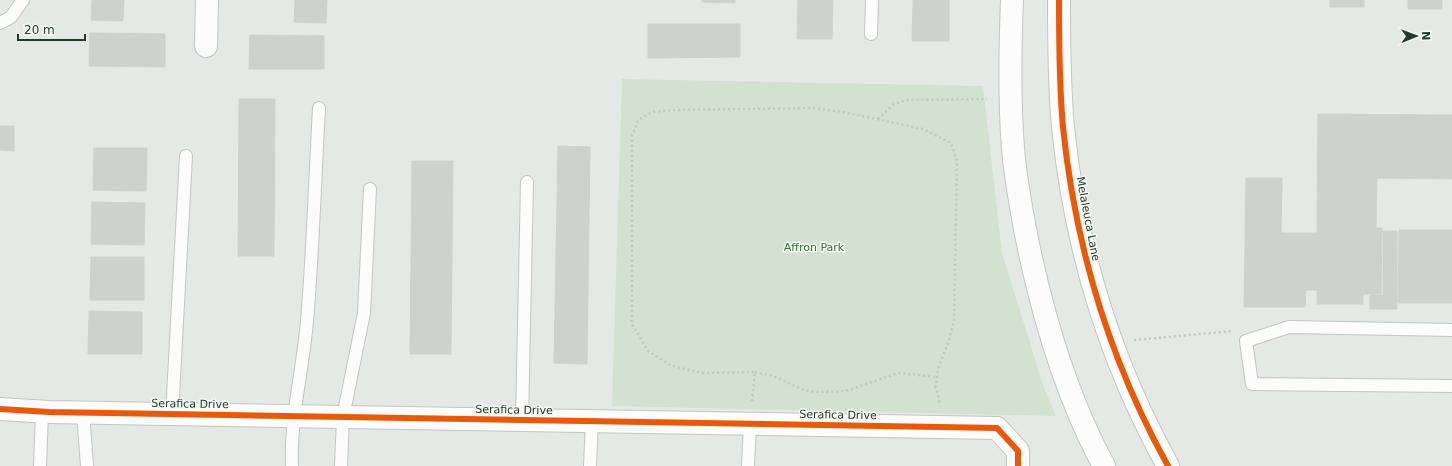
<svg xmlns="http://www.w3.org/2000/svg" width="1452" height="466" font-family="'DejaVu Sans',sans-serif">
	<rect width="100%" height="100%" fill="#e5e9e5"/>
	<!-- green -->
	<path fill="#d3e1d0" d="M622,79L983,86L1002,253L1043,385L1056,416L612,406Z"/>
	<!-- building -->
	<path fill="#ced2ce" stroke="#ced2ce" d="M92,0H124L123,21L91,20Z
		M295,0H327L326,23L294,22Z
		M702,0H735V3L702,2Z
		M798,0H833L832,39H797Z
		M913,0H949V41H912Z
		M1330,0H1364V7H1330Z
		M1408,0H1442V9H1408Z
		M648,24H740V57L648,58Z
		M90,33L165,34V67L89,66Z
		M250,35L324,36V69H249Z
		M239,99H275L274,256H238Z
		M1318,114L1452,115V179L1377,178L1376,228H1382L1381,294H1363V304H1317V290H1306L1305,307H1244L1246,178H1282L1281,233H1317Z
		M0,126H14V151L0,150Z
		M558,146L590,147L587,364L554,363Z
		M94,148H147L146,191L93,190Z
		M412,161H453L451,354H410Z
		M92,202L145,203L144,245L91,244Z
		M1399,230H1452V303H1398Z
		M1383,231H1397V309H1370V295H1383Z
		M91,257H144V300H90Z
		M89,311L142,312V354H88Z"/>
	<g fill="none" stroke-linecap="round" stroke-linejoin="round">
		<defs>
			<path id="lane" d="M0,23L11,17L23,0
				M871,34L872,0
				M1452,330L1289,327L1246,341L1252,384L1452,386
				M83,412L87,466
				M172,414L186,156
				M522,420L527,182
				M40,466L42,412
				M292,466C290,418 303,369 307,321C313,250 315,179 319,108
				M341,466L343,417L364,313L370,189
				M590,466L592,421
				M748,466L750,424"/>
			<path id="street" d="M206,46L207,0
				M0,409L49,412L997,428L1018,451V466"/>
			<path id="secondary" d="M1012,0C1010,50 1009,99 1013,148C1015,175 1020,202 1025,229C1041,311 1064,392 1104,466
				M1059,0C1059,42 1059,85 1063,127C1075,246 1110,361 1168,466"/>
		</defs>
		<!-- lane casing -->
		<use href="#lane" stroke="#c2c6c2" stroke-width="14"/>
		<!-- street casing -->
		<use href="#street" stroke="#c2c6c2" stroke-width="24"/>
		<!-- secondary casing -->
		<use href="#secondary" stroke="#c2c7c3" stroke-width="24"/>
		<!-- path -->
		<path stroke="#c2c9c3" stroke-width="2.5" stroke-dasharray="2 3" stroke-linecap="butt" d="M878,119L894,104L906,100L987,99
			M1134,340L1233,331
			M755,372L773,376L804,390L815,392L846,391L898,373L937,377
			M752,401L755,372L703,373L672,366L648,351L632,324V136L638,120L652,112L674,110L813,108L843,112L923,129L951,143L957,161L954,321L948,343L938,369L936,386L940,405"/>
		<!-- lane -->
		<use href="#lane" stroke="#fbfcfb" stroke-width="12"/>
		<!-- street -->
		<use href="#street" stroke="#fbfcfb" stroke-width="22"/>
		<!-- secondary -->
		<use href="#secondary" stroke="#fbfcfb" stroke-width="22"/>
		<defs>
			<path id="cycleway" d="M1059,0C1059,42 1059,85 1063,127C1075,246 1110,361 1168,466
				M0,409L49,412L997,428L1018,451V466"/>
		</defs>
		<!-- cycleway casing -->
		<use href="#cycleway" stroke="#f3f8f3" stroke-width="8"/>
		<!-- cycleway -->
		<use href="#cycleway" stroke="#e8590c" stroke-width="6"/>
	</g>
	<g text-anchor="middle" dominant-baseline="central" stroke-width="3" stroke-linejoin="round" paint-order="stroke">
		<!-- street labels -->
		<g font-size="11" fill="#243b29" stroke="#f3f8f3">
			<text transform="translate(1088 219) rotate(79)">Melaleuca Lane</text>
			<text transform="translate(190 404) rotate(1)">Serafica Drive</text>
			<text transform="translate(514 410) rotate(1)">Serafica Drive</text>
			<text transform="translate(838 415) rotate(1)">Serafica Drive</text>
		</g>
		<!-- park labels -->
		<g font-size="11" fill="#3b6e32" stroke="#f3f8f3">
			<text x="814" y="247">Affron Park</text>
		</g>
	</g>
	<!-- north arrow -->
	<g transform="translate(1416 36) rotate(89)" stroke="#f3f8f3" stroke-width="3" paint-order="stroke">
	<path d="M0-3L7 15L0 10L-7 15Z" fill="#243b29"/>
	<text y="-6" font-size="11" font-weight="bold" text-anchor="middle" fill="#243b29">N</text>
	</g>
	<!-- scale -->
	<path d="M18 34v6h67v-6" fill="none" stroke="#243b29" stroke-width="2"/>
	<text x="24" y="34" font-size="12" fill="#243b29" stroke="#f3f8f3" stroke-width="3" paint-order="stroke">20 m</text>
</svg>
